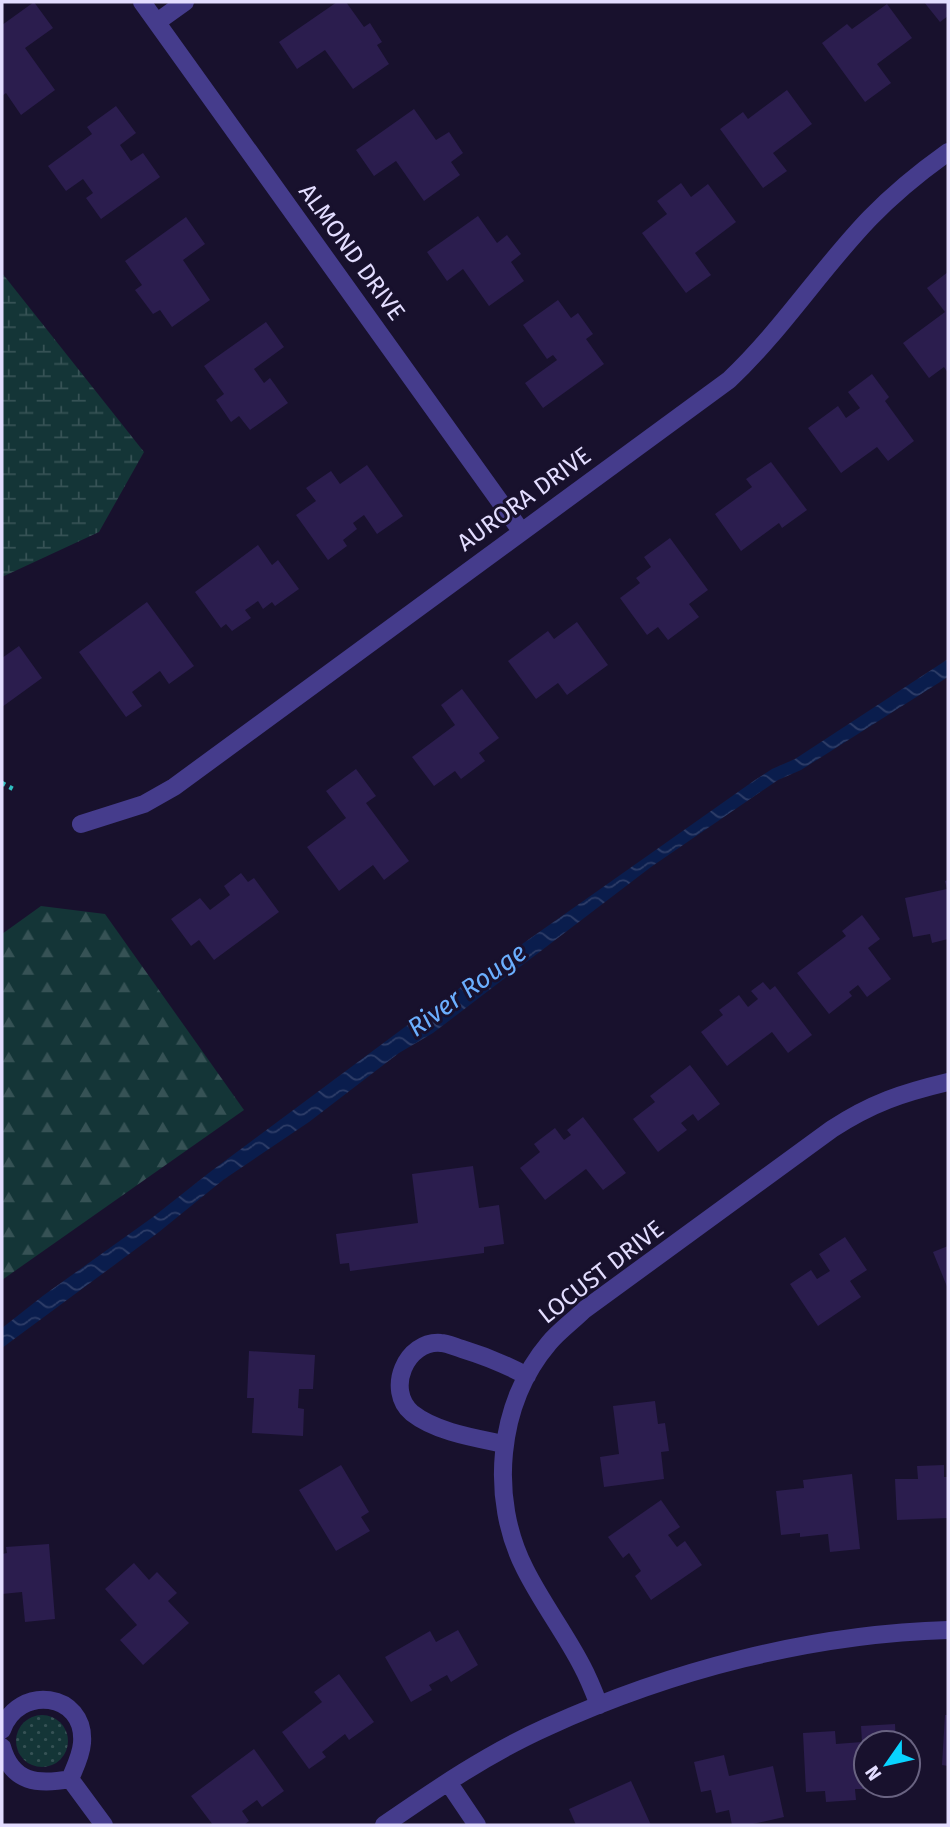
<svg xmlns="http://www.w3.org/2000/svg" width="950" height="1827" font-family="'Fira Sans',sans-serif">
	<defs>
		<pattern id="green-dots" width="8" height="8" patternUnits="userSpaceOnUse" patternTransform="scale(1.75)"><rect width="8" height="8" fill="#143537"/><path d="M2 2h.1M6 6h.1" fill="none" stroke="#365255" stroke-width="1.8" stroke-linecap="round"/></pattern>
		<pattern id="forest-firs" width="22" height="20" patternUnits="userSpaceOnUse" patternTransform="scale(1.75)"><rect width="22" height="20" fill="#143537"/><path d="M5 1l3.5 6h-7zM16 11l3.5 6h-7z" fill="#365255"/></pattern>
		<pattern id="wetland-marsh" width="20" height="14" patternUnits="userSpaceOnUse" patternTransform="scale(1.75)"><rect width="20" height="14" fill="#143537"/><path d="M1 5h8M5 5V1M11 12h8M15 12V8" fill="none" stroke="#365255"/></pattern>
		<pattern id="water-waves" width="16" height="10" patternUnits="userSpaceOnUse" patternTransform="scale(1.75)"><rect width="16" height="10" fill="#0a1d4d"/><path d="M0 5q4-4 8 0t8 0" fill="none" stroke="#2e3d68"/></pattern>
	</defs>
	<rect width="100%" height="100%" fill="#18112d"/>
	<!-- green -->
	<path fill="url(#green-dots)" d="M16 1741a26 26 0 1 1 52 0a26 26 0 1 1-52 0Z"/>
	<!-- forest -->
	<path fill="url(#forest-firs)" d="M41,906L105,914L244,1110L2,1280V934Z"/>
	<!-- wetland -->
	<path fill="url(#wetland-marsh)" d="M2,273L144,452L99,532L2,577Z"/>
	<!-- water -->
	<path fill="url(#water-waves)" d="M948,659V677L801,770L778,780L651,867L433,1033L399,1053L309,1122L223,1180L159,1232L2,1348V1328L44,1295L153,1217L210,1172L417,1018L755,780L772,769L795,759Z"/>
	<!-- building -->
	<path fill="#2b1d4e" d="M34,2L53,28L25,48L55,90L21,115L6,93L2,96V25Z
		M337,2H346L364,27L370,23L382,42L377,45L389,64L353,89L325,50L297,69L279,42Z
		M924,2H948V16L940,22Z
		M887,4L912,38L877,64L891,83L865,102L822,43L847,24L852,29Z
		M787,90L812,124L773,153L787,171L763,188L720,129L743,112L748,119Z
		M116,106L136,133L120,145L131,161L143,153L160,177L101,219L86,198L93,193L83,179L66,191L48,166L92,134L87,127Z
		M414,109L436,140L449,132L463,153L451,162L460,175L424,201L396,161L374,176L356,150Z
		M681,183L691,197L708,184L736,222L695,253L711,275L686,293L642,233L667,214L657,201Z
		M478,216L497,243L507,235L521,254L511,262L524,281L489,306L463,269L447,281L427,252Z
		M186,217L205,244L183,260L210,300L172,327L160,310L153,314L135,290L142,285L125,261Z
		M948,272V373L944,367L929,378L903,343L945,312L927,288Z
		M558,300L571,318L578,313L593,334L586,339L604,364L543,408L525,383L557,360L553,355L547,359L523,325Z
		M266,322L284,347L254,369L264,383L270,378L288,403L250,430L239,416L231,422L216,400L224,394L204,366Z
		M872,374L889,397L885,401L914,441L888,461L877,447L841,473L808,428L838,406L846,418L860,408L848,392Z
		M771,462L807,510L782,528L779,523L741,551L715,514L752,487L746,479Z
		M367,465L403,516L377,534L364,515L353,523L357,529L343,540L347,546L328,560L296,515L316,501L306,488L331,471L340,484Z
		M670,538L708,590L689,604L699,617L668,640L658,627L647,635L620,598L640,583L636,578L651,567L644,557Z
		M258,545L272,565L278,560L299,589L275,606L272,602L263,609L258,601L245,610L251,618L232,631L226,624L221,628L195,592Z
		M147,602L194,666L169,684L160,671L132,692L142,706L126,717L79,652Z
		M577,622L608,665L567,695L558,683L536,699L508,661L548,631L554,639Z
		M19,646L42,678L2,707V658Z
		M462,689L499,738L479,753L485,761L461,779L455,771L434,786L412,757L455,725L441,705Z
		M356,769L376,796L366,803L409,861L384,880L373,865L339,891L307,847L346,818L326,791Z
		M241,873L248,882L254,878L279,912L214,960L199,940L191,946L171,919L200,898L210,910L230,895L224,886Z
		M948,880V939L932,943L930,934L913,937L905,898L947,889L945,881Z
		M862,915L880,939L868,948L891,979L867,997L858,985L849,992L852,996L829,1014L797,973L846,936L842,931Z
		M763,982L770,990L775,986L812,1035L788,1053L772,1032L727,1066L701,1032L723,1015L719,1010L739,995L748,1007L758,999L751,991Z
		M690,1065L720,1104L698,1121L693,1114L681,1123L687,1130L658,1152L633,1119L655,1102L650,1096Z
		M583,1117L626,1173L603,1190L586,1169L545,1200L520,1168L540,1152L534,1144L555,1128L564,1140L571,1135L567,1130Z
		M473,1166L479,1208L499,1205L504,1244L484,1247V1253L350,1271L349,1263L340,1264L336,1234L418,1223L412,1174Z
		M845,1237L867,1270L850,1281L861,1297L818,1326L790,1284L811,1270L817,1279L830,1271L819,1254Z
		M948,1246V1289L933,1252Z
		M249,1351L315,1355L313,1389H299L298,1408L304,1409L303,1436L252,1433L254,1398H247Z
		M655,1401L658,1424L665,1423L669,1451L661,1452L664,1479L604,1487L600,1457L619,1454L613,1406Z
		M341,1465L369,1512L361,1517L370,1531L336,1551L299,1490Z
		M944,1465V1477H948V1518L897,1520L895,1479H918L917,1466Z
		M852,1474L860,1549L830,1552L828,1534L800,1537V1533L781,1535L776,1491L804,1488L803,1480Z
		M661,1500L680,1527L668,1535L677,1547L685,1541L702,1565L651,1600L635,1576L641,1571L629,1553L623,1558L608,1537Z
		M49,1544L55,1619L25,1622L22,1592L2,1594V1554L7,1553L6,1547Z
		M134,1563L149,1580L157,1572L177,1593L168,1601L189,1623L143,1665L120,1640L137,1625L105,1589Z
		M458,1630L478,1665L451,1682L447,1675L429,1685L432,1690L411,1702L385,1657L430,1631L436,1642Z
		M339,1674L374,1722L349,1740L345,1734L322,1752L326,1757L309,1769L282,1732L322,1702L314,1692Z
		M945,1715H948V1766L942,1765Z
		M895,1724L896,1743H866V1785H871L872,1789H855L856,1800L826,1802L825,1791L806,1792L803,1733L835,1731L836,1744L862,1742L861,1726Z
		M254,1749L284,1791L262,1807L257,1800L242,1811L249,1821L244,1825H213L191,1796Z
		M724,1755L729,1776L773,1766L784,1817L748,1825H732L729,1810L716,1813L711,1790L701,1792L694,1762Z
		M631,1781L651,1825H576L569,1809Z"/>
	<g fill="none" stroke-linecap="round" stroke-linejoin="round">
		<!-- path -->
		<path stroke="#2fbec1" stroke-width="4.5" stroke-dasharray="3.5 5" stroke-linecap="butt" d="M2,783L17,791"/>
		<!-- street -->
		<path stroke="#453c8c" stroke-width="18" d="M142,2L521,531
			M157,22L185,2
			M81,824L144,804L174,787L729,380C782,330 820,270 870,218C894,193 920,172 948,152
			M504,1444C475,1438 436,1432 412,1413C385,1390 406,1340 441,1343C447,1343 455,1347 462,1349C485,1356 505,1364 527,1376
			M599,1705C594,1692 589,1679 582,1666C565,1633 542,1603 525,1569C489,1499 497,1404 549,1343C559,1331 573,1321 584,1310L832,1129C872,1103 902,1093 948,1082
			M2,1730C18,1684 86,1692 82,1743C81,1756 75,1767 70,1779
			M2,1747C12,1783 38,1785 70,1779
			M70,1779L104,1825
			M448,1782L477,1825
			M384,1825C436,1789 489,1753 547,1727C672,1670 811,1634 948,1630"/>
	</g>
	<g text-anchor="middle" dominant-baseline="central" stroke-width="6" stroke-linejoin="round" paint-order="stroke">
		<!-- street labels -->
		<g font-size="24" fill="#e3ddff" stroke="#18112d">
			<text transform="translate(352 252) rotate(54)">ALMOND DRIVE</text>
			<text transform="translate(524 499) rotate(-36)">AURORA DRIVE</text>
			<text transform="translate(601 1272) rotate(-38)">LOCUST DRIVE</text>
		</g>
		<!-- water labels -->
		<g font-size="26" font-style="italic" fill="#6bafff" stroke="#18112d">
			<text transform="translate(467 990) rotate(-36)">River Rouge</text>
		</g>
	</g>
	<!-- border -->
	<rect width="950" height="1827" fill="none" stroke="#e3ddff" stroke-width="7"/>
	<!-- north arrow -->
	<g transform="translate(887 1764) rotate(236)"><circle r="33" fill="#18112d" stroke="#696381" stroke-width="2"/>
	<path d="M0-5L12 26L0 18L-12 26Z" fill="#09d3ff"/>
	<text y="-10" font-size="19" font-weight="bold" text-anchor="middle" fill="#e3ddff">N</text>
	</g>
</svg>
